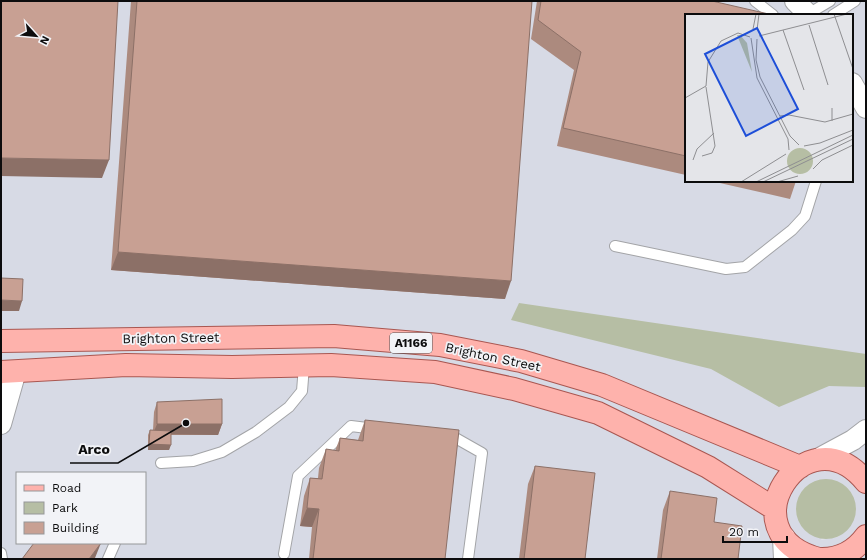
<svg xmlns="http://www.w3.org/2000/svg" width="867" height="560" font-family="'Work Sans',sans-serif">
	<rect width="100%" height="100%" fill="#e4e5e9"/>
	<!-- built -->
	<path fill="#d7dae5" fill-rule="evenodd" d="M1,1H866V559H1ZM686,15H852V181H686ZM17,473H145V543H17ZM847,487L853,496L856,511L838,537L821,540Z"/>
	<!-- green -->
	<path fill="#b6bea4" d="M519,303L866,354V387L829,386L779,407L711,369L511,320Z
		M796 509a30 30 0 1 1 60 0a30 30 0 1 1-60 0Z"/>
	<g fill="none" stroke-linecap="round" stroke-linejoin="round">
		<defs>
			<path id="service" d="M755,1L773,15
				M808,14L830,1
				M833,15L855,1
				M615,246L726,269L745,267L792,230L805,216L816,181
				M446,436H452L482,453L468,559
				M161,463L193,461L222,452L256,432L289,407L302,391L304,366
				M1,553L2,559
				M284,554L298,476L351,426L375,429
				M108,559L115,543"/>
			<path id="minor" d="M795,1L809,15
				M852,83L866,108
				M1,424L16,371
				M814,461L853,440L866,430"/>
			<path id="tertiary" d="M784,538L785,559"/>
			<path id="primary" d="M1,341L334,336L440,345L521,361L602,385L800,467
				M1,372L126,365L232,367L331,365L435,372L514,389L598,413L708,467L775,509
				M819,559C723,534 806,408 866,482
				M822,559C841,559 855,551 866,536"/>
		</defs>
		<!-- service casing -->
		<use href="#service" stroke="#a3a4a7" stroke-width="12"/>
		<!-- minor casing -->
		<use href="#minor" stroke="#a3a4a7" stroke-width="22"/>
		<!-- tertiary casing -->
		<use href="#tertiary" stroke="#a3a4a7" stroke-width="24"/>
		<!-- primary casing -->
		<use href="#primary" stroke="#a95751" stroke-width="24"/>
		<!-- service -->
		<use href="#service" stroke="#fff" stroke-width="10"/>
		<!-- minor -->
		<use href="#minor" stroke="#fff" stroke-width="20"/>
		<!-- tertiary -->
		<use href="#tertiary" stroke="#fff" stroke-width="22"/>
		<!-- primary -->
		<use href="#primary" stroke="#feb2ac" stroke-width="22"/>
	</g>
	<!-- wall -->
	<path fill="#ac8a7e" d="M131,1H532L505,299L111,270Z
		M537,1H712L686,15V175L557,146L574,70L531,39Z
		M711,181H796L790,199Z
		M157,402L222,424L218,435H171L169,450H148V435L150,430H153L154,412Z
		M365,420L445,559H309L312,527L300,526L304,496L310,478H318L319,468L326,449L335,451L340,438L358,440Z
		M535,466L585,559H519L528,484Z
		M670,491L714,522L738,559H657L663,510Z"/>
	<!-- shaded-wall -->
	<path fill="#8c7067" d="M1,158L109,160L102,178L1,176Z
		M118,252L511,281L505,299L111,270Z
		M1,300L22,301L19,311H1Z
		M157,424H222L218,435L153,434Z
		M149,444L171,445L169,450H148Z
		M307,508L319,509L312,527L300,526Z
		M101,543L95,558V559H89Z"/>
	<!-- building -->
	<path fill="#c8a093" stroke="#8c7067" d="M1,1H118L109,160L1,158Z
		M137,1H532L511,281L118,252Z
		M541,1H712L773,15H686V156L563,128L581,52L538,20Z
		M1,278L23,279L22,301L1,300Z
		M222,399V424H157V402Z
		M365,420L459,430L445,559H313L319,509L307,508L310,478L322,479L326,449L339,451L340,438L363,441Z
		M150,430L171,431V445L149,444Z
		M535,466L595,473L585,559H524Z
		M670,491L717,498L714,522L742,526L738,559H661Z
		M34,543H101L89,559H22Z"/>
	<g text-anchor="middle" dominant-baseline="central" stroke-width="3.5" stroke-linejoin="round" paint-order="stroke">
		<!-- shield labels -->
		<rect fill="#f2f3f7" stroke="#515153" stroke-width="1" x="390" y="333" width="42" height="20" rx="3"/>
		<g font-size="12" font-weight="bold" fill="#0c0c0d">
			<text x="411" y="343">A1166</text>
		</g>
		<!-- street labels -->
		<g font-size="13" fill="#0c0c0d" stroke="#f2f3f7">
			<text transform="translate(171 338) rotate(-1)">Brighton Street</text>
			<text transform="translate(493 357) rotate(12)">Brighton Street</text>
		</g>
	</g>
	<!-- overview -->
	<g transform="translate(685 14)">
		<rect width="168" height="168" fill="#e4e5e9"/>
		<path d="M52,21H55L62,29L67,58ZM102 147a13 13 0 1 1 26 0a13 13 0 1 1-26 0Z" fill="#b6bea4"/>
		<path fill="none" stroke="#8e8e91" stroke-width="1" d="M149,0L168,55M124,11L143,71M68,15L71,0M72,16L74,0M98,16L119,76M74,22L162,0M66,24L72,64L103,125L104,136M72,25L71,46L75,63L105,122L114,131M0,84L21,72L23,48L36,27L53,19L65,23M95,102L104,101L140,108L168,100M147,107V94M119,132L135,129L168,116M17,142L27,139L30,132L21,73M8,146L12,135L29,119M128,155L137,146L168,131M56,168L101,140M71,168L168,121M78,168L168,125M92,168L113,162"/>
		<path fill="#1d4ed8" fill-opacity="0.15" stroke="#1d4ed8" stroke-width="2" d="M72,14L113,95L61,122L20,40Z"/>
		<rect width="168" height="168" fill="none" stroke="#0c0c0d" stroke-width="2"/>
	</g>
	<!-- callouts -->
	<path fill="none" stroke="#0c0c0d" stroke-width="1.5" d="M186 423L118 463H70"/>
	<circle fill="#0c0c0d" stroke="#f2f3f7" stroke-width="1.5" cx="186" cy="423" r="4"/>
	<g font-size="14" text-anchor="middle" font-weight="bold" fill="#0c0c0d" stroke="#f2f3f7" stroke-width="3.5" stroke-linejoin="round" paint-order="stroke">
		<text x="94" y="454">Arco</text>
	</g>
	<!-- border -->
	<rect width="867" height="560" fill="none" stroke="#0c0c0d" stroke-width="4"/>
	<!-- legend -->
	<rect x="16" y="472" width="130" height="72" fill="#f2f3f7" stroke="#969799"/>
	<rect x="24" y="485" width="20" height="6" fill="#feb2ac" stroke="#969799"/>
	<text x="52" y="492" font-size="12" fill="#0c0c0d">Road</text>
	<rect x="24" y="502" width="20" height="12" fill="#b6bea4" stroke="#969799"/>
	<text x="52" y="512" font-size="12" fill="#0c0c0d">Park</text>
	<rect x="24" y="522" width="20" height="12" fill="#c8a093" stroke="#969799"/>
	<text x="52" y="532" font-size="12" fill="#0c0c0d">Building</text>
	<!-- north arrow -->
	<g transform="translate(36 36) rotate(117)" stroke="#f2f3f7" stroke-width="3" paint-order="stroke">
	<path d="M0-3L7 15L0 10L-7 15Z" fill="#0c0c0d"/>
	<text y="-6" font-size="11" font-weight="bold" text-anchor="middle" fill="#0c0c0d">N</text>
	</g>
	<!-- scale -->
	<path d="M723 536v6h64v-6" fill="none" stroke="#0c0c0d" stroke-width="2"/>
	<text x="729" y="536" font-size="12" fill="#0c0c0d" stroke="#f2f3f7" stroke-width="3" paint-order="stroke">20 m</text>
</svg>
